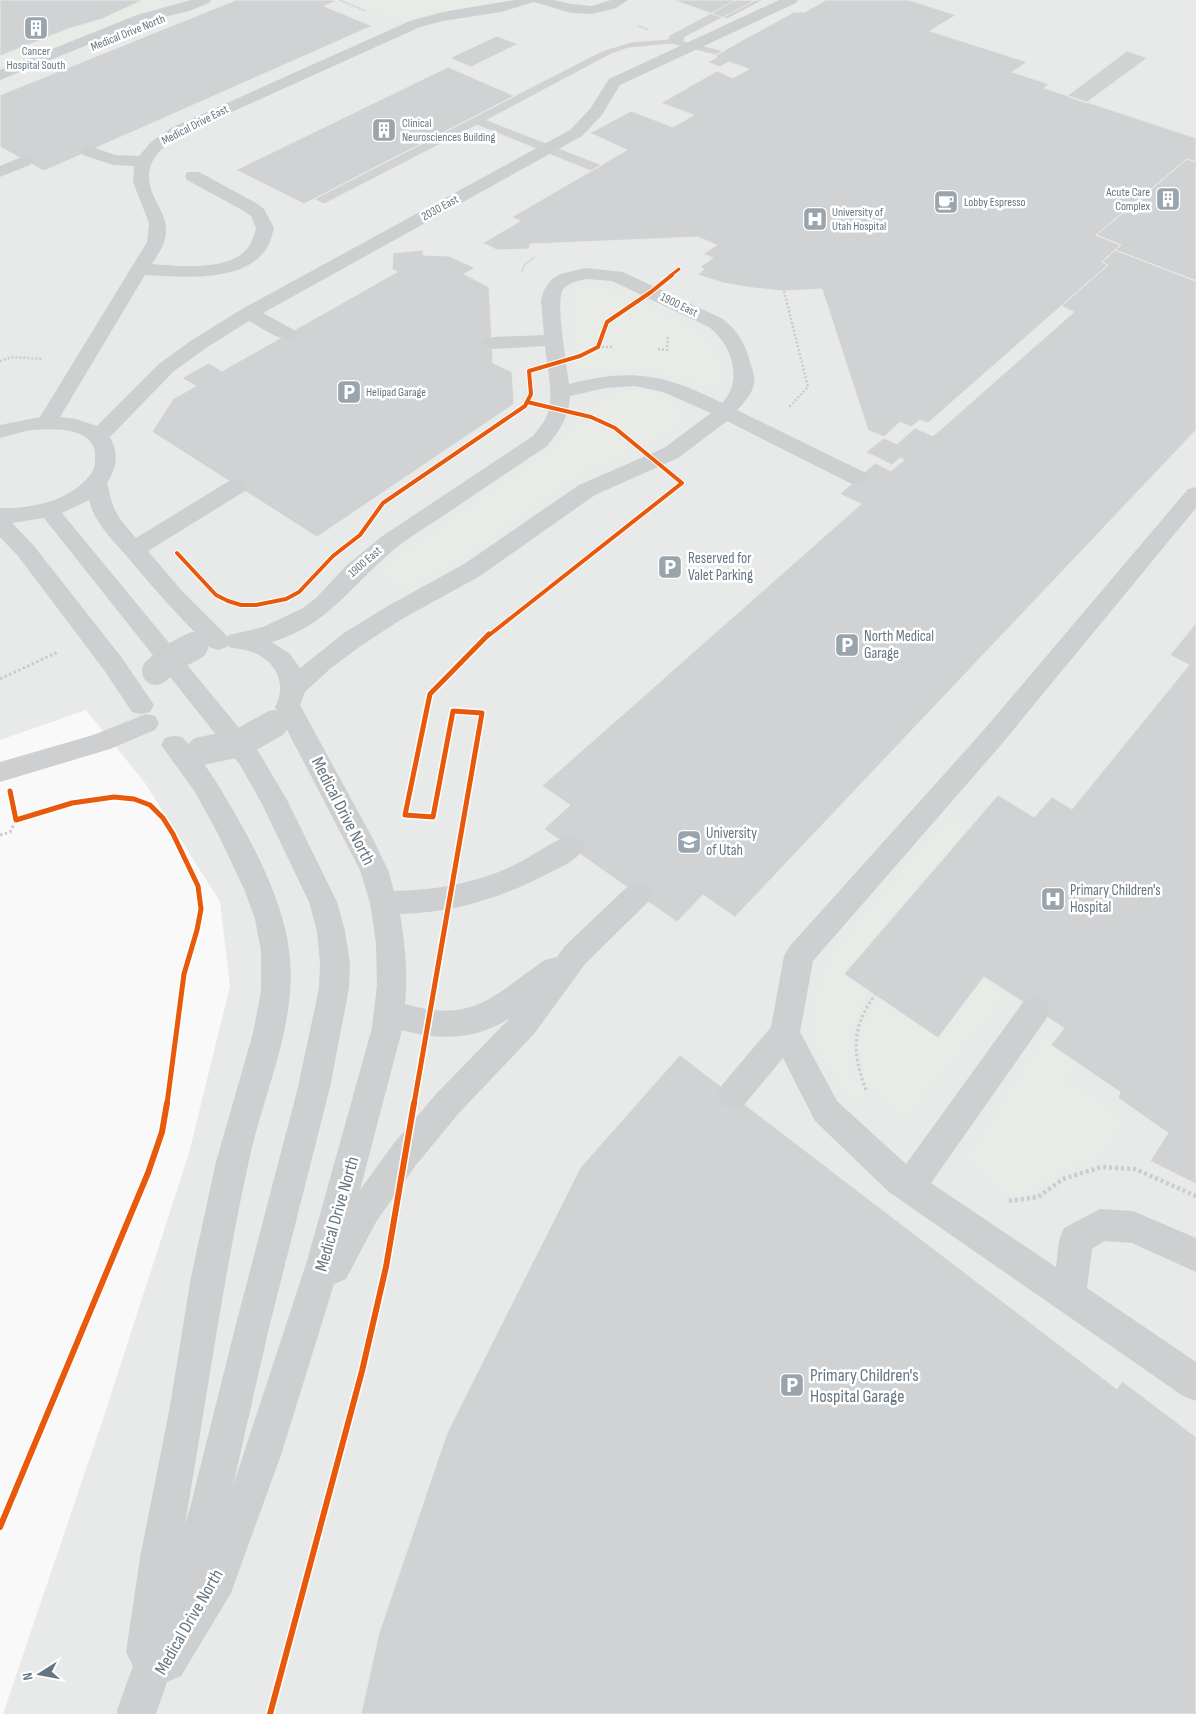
<svg xmlns="http://www.w3.org/2000/svg" width="1196" height="1714" font-family="'Sofia Sans Condensed',sans-serif">
	<rect width="100%" height="100%" fill="#f9f9f9"/>
	<!-- built -->
	<path fill="#e8e9e9" d="M0,0H1196V1714H3L104,1416L189,1153L230,986L220,902L145,783L86,710L0,740Z"/>
	<!-- green -->
	<path fill="#e8ebe6" d="M143,0H175L0,69V56L68,29L102,19Z
		M343,0H505L473,7L424,14L400,22Z
		M596,285C622,294 699,323 712,344C721,358 720,374 720,389H708L684,379L644,368L585,372L574,366L570,299L571,292L577,286Z
		M633,390C651,390 673,396 684,412V419L652,444L641,442L618,424L593,413L587,407L611,395Z
		M590,421L610,432L629,447V454L600,464L573,478L470,553L405,589L380,573L403,553L557,445L566,437L575,423Z
		M949,818L974,824L845,974L868,991C837,1050 840,1065 882,1116L867,1108L846,1090L820,1054L814,1035L819,978L829,960L857,924Z
		M984,977L1008,992L907,1115C896,1108 881,1100 873,1089C859,1070 853,1038 867,1018C871,1012 877,1006 882,1000L937,1038Z
		M1044,1039L1080,1065L1065,1080L1112,1111L1119,1117L1122,1125L1101,1157L1055,1173L1034,1190L1021,1194L1007,1193L995,1186L970,1162L969,1155Z"/>
	<!-- building -->
	<path fill="#d0d2d3" stroke="#e8e8e8" d="M0,0H143L102,19L68,29L0,56Z
		M236,0H332L336,1L324,6L372,26L44,171L0,147V95Z
		M673,0H763L727,19Z
		M736,0H756L685,37L684,41L724,51L716,55L671,44L628,48L611,54L487,120L602,165L591,171L477,125L324,204L314,199L602,51L632,42L668,39L670,35Z
		M826,0H909L956,15L930,31L1027,62L1012,72L1049,84L1044,88L1196,138V162L1187,159L1096,235L1121,245L1102,262L1108,265L928,423L920,420L911,427L900,422L884,437L868,430L822,289L784,291L753,288L724,283L698,275L704,269L700,267L713,258L703,254L717,245L698,237L530,244L529,249L497,250L483,243L520,221L512,217L627,150L590,133L631,111L673,127L694,115L661,103L717,71L733,78L749,69L729,62L720,67L708,62L717,57L714,56L794,12H805Z
		M497,36L518,44L471,67L450,58Z
		M1127,51L1147,58L1086,103L1067,96Z
		M448,67L515,96L304,204L236,170Z
		M1187,159L1196,162V281L1115,250L1121,245L1096,235Z
		M423,250V255L449,256L475,268L464,274L489,287L493,363L512,372L514,404L317,537L152,432L173,399L196,386L182,378L209,363L222,371L397,272L392,269L393,253Z
		M1115,250L1196,281V430L735,917L703,895L677,922L544,829L570,805L542,786L861,504L840,494L875,463L891,471L904,460L900,458L892,465L866,452L884,438L897,444L915,428L933,436L1074,312L1061,306L1108,265L1102,262Z
		M1196,623V1184L1150,1161L1168,1133L1118,1098L1120,1092L1051,1045L1064,1028L984,977L938,1038L844,974L998,795L1034,817L1052,797L1072,809L1189,665L1170,655Z
		M680,1055L1117,1389L1122,1381L1196,1437V1714H361L379,1633L447,1433L580,1168Z"/>
	<g fill="none" stroke-linecap="round" stroke-linejoin="round">
		<!-- path-far3 -->
		<path stroke="#cbcccd" stroke-width="2" stroke-dasharray="1 1" stroke-linecap="butt" d="M339,0L366,11
			M638,26L649,30
			M522,272L524,265L535,257"/>
		<!-- path-far2 -->
		<path stroke="#cbcccd" stroke-width="2.5" stroke-dasharray="2 2" stroke-linecap="butt" d="M784,291L808,387L789,407
			M598,347H612
			M658,349L667,350L668,337
			M0,361L12,357L43,359"/>
		<!-- path-far1 -->
		<path stroke="#cbcccd" stroke-width="3" stroke-dasharray="2.5 2.5" stroke-linecap="butt" d="M0,679L58,652
			M0,835L10,832L16,820
			M866,1090C852,1053 851,1028 875,995"/>
		<!-- path -->
		<path stroke="#cbcccd" stroke-width="4.5" stroke-dasharray="3 3" stroke-linecap="butt" d="M1009,1201L1038,1197L1063,1179L1101,1167L1135,1169L1196,1196"/>
		<!-- minor -->
		<path fill="#cecfd0" fill-rule="evenodd" d="M191,0H211L209,3L189,11L147,21L0,80V70L137,15Z
			M515,0H554L571,4L592,6L611,0H628L616,8L592,14L571,13L534,2L501,12L443,21L420,27L183,134C157,149 140,166 154,197C160,209 167,219 166,233C165,245 158,254 152,264C179,266 236,273 251,243C253,238 255,233 256,228L251,216L244,211L187,180L185,176L187,172H199L256,203L264,209L274,228C272,234 271,241 268,246C247,284 181,277 145,275L60,417L76,419L97,426L160,363L192,340L242,309L570,130L590,109L609,79L779,0H798L796,3L620,85L602,115L582,136L263,313L294,330L297,334L294,338C278,342 263,328 249,321L206,348L174,371L110,437C119,454 117,467 107,483C114,513 116,515 136,538L229,481L237,479L245,481L248,486L245,491L148,551L182,591L228,637L229,635L263,627L303,608L316,598L347,565L381,537L533,436C539,428 547,420 549,409C553,390 547,366 545,346L493,349L486,347L483,343L486,339L493,337L544,335L541,300L544,290L552,279L560,274L586,268L623,272L723,319C739,332 746,345 751,365C753,371 755,377 754,384C752,394 744,403 737,410L866,473L869,478L866,483L858,485L850,483L727,421L678,458L595,495L480,576L402,619L362,645L331,668L305,692L300,705L373,839L388,870L394,891C437,890 479,883 518,863C531,857 557,838 570,836C573,836 577,838 581,839L585,847C578,859 564,866 551,872C504,897 454,913 400,914C405,944 408,974 405,1004C474,1024 492,996 545,960L557,957L565,946L628,886L638,882L648,886L652,894L648,902L585,964L534,1034L459,1113L416,1165L376,1222L346,1279L334,1284L281,1455L236,1579L231,1593L181,1676L167,1682L156,1714H118L117,1710L133,1666L126,1652L140,1558L170,1406L191,1277L216,1162L253,1033L261,991V951L255,919L244,889L217,832L195,792L161,745L165,738C171,736 175,735 181,737C190,742 209,771 215,780C245,829 282,893 289,950C299,1023 262,1095 248,1165C222,1284 206,1404 185,1524L190,1508L234,1332L298,1087L319,988L320,963L317,931L309,902L262,804L240,765L44,518L12,523L34,546L122,658L154,705L150,712L141,714L132,712L104,670L18,556L0,537V508C32,509 70,501 90,475C95,469 95,464 95,457C97,425 47,428 26,431C17,433 9,436 0,438V425L40,417L147,242L149,223L133,182L134,166L113,165L83,155L81,151L83,147L89,146L115,155L139,156L151,142L171,128L410,21L443,12ZM586,279L612,281L709,327C732,345 744,380 722,403C664,374 632,368 569,384C567,367 556,304 562,291C567,283 577,281 586,279ZM635,386L663,392L711,413L664,448L579,485L464,564L386,607L344,633L300,668L290,654L272,642C329,625 352,584 396,548C411,536 429,525 446,514C480,491 514,468 547,446C560,430 569,417 570,396L606,388ZM89,500C94,523 114,541 129,559C155,590 181,619 209,647L218,650L227,647L228,645L229,647C236,649 243,649 249,651C275,659 288,683 275,707L360,870L370,903L376,943L377,985L372,1028L307,1261L233,1486L268,1332L330,1087L349,988L350,963L345,931L337,902L287,800L258,751L62,513ZM510,1018L437,1093L394,1143L360,1190L402,1030C440,1041 476,1040 510,1018Z
			M24,156L30,157L32,161L30,165L0,177V166Z
			M1196,487V508L1000,746L813,961L800,1032L837,1101L906,1164L1024,1001L1035,997L1046,1001L1050,1010L1046,1019L931,1183L1056,1267L1059,1240L1064,1228L1100,1209L1133,1211L1196,1238V1272L1132,1243L1104,1241L1092,1249L1087,1288L1196,1362V1401L1183,1396L889,1192L815,1121L783,1058L744,1105L733,1109L722,1105L717,1095L722,1085L771,1027L784,956L789,947L982,732L1188,489Z
			M146,714L155,716L159,723L155,730L110,749L0,782V762L93,735Z"/>
		<!-- minor-bridge -->
		<path stroke="#cecfd0" stroke-width="28" d="M156,671L173,657L194,646
			M201,751L240,743L274,724"/>
		<defs>
			<path id="cycleway-far3" d="M670,276L679,269"/>
			<path id="cycleway-far2" d="M177,553L216,595L228,601L241,605H256L286,599L299,592L333,556L360,535L383,503L525,406L531,394L529,371L580,356L598,347L607,322L651,292L672,275
				M488,636L682,483L615,428L591,417L527,402"/>
			<path id="cycleway-far1" d="M10,791L16,820L72,803L114,797L134,799L150,805L163,818L173,834L198,886L201,909L197,930L184,974L167,1104
				M414,1104L482,713L453,711L433,817L405,815L430,694L489,634"/>
			<path id="cycleway" d="M0,1527L148,1173L162,1132L167,1103
				M270,1714L362,1371L386,1267L414,1103"/>
		</defs>
		<!-- cycleway-far3 casing -->
		<use href="#cycleway-far3" stroke="#fff" stroke-width="5"/>
		<!-- cycleway-far2 casing -->
		<use href="#cycleway-far2" stroke="#fff" stroke-width="6"/>
		<!-- cycleway-far1 casing -->
		<use href="#cycleway-far1" stroke="#fff" stroke-width="8"/>
		<!-- cycleway casing -->
		<use href="#cycleway" stroke="#fff" stroke-width="9"/>
		<!-- cycleway-far3 -->
		<use href="#cycleway-far3" stroke="#e8590c" stroke-width="3"/>
		<!-- cycleway-far2 -->
		<use href="#cycleway-far2" stroke="#e8590c" stroke-width="4"/>
		<!-- cycleway-far1 -->
		<use href="#cycleway-far1" stroke="#e8590c" stroke-width="5"/>
		<!-- cycleway -->
		<use href="#cycleway" stroke="#e8590c" stroke-width="6"/>
	</g>
	<!-- icons -->
	<defs>
		<symbol id="building-square" viewBox="-11 -11 22 22"><rect x="-9" y="-9" width="18" height="18" rx="4" fill="#99a4ac" stroke="#fff"/><path d="M-4-6H4V6H1V3H-1V6H-4ZM-2.5-4.3h1.7v1.8h-1.7ZM.8-4.3h1.7v1.8H.8ZM-2.5-1h1.7V.8h-1.7ZM.8-1h1.7V.8H.8Z" fill="#fff"/></symbol>
		<symbol id="cafe-square" viewBox="-11 -11 22 22"><rect x="-9" y="-9" width="18" height="18" rx="4" fill="#99a4ac" stroke="#fff"/><path d="M-5.5-4.5H6V0H3Q3 3.5 0 3.5H-2.5Q-5.5 3.5-5.5 0ZM3-3.2v2h1.7v-2ZM-6 4.5H4V6H-6Z" fill="#fff"/></symbol>
		<symbol id="hospital-square" viewBox="-11 -11 22 22"><rect x="-9" y="-9" width="18" height="18" rx="4" fill="#99a4ac" stroke="#fff"/><path d="M-5-5h3v3.5h4V-5h3V5h-3V1.5h-4V5h-3Z" fill="#fff"/></symbol>
		<symbol id="parking-square" viewBox="-11 -11 22 22"><rect x="-9" y="-9" width="18" height="18" rx="4" fill="#99a4ac" stroke="#fff"/><path d="M-3.5-5.5H1a3.5 3.5 0 0 1 0 7H-1V5.5H-3.5ZM-1-3.4V-.6H.8a1.4 1.4 0 0 0 0-2.8Z" fill="#fff"/></symbol>
		<symbol id="university-square" viewBox="-11 -11 22 22"><rect x="-9" y="-9" width="18" height="18" rx="4" fill="#99a4ac" stroke="#fff"/><path d="M0-5L7-2L0 1L-7-2ZM-4 1L0 2.5L4 1V4Q0 6-4 4Z" fill="#fff"/></symbol>
	</defs>
	<g fill-rule="evenodd">
		<use href="#building-square" x="22" y="14" width="28" height="28"/>
		<use href="#building-square" x="370" y="116" width="28" height="28"/>
		<use href="#building-square" x="1154" y="185" width="28" height="28"/>
		<use href="#cafe-square" x="932" y="188" width="28" height="28"/>
		<use href="#hospital-square" x="801" y="205" width="28" height="28"/>
		<use href="#parking-square" x="335" y="378" width="28" height="28"/>
		<use href="#parking-square" x="656" y="553" width="28" height="28"/>
		<use href="#parking-square" x="833" y="631" width="28" height="28"/>
		<use href="#university-square" x="675" y="828" width="28" height="28"/>
		<use href="#hospital-square" x="1039" y="885" width="28" height="28"/>
		<use href="#parking-square" x="778" y="1371" width="28" height="28"/>
	</g>
	<g text-anchor="middle" dominant-baseline="central" stroke-width="5" stroke-linejoin="round" paint-order="stroke">
		<!-- far-street labels -->
		<g font-size="12" fill="#657683" stroke="#fff">
			<text transform="translate(128 33) rotate(-22)">Medical Drive North</text>
			<text transform="translate(195 125) rotate(-27)">Medical Drive East</text>
			<text transform="translate(440 208) rotate(-29)">2030 East</text>
			<text transform="translate(679 305) rotate(26)">1900 East</text>
			<text transform="translate(365 562) rotate(-41)">1900 East</text>
		</g>
		<!-- far-poi labels -->
		<g font-size="12" fill="#657683" stroke="#fff" text-anchor="start">
			<text x="36" y="51" text-anchor="middle">Cancer<tspan x="36" dy="14">Hospital South</tspan></text>
			<text x="402" y="123">Clinical<tspan x="402" dy="14">Neurosciences Building</tspan></text>
			<text x="1150" y="192" text-anchor="end">Acute Care<tspan x="1150" dy="14">Complex</tspan></text>
			<text x="964" y="202">Lobby Espresso</text>
			<text x="832" y="212">University of<tspan x="832" dy="14">Utah Hospital</tspan></text>
			<text x="366" y="392">Helipad Garage</text>
		</g>
		<!-- poi labels -->
		<g font-size="15" fill="#657683" stroke="#fff" text-anchor="start">
			<text x="688" y="558">Reserved for<tspan x="688" dy="17">Valet Parking</tspan></text>
			<text x="864" y="636">North Medical<tspan x="864" dy="17">Garage</tspan></text>
			<text x="706" y="833">University<tspan x="706" dy="17">of Utah</tspan></text>
			<text x="1070" y="890">Primary Children's<tspan x="1070" dy="17">Hospital</tspan></text>
		</g>
		<!-- near-street labels -->
		<g font-size="18" fill="#657683" stroke="#fff">
			<text transform="translate(343 811) rotate(63)">Medical Drive North</text>
			<text transform="translate(337 1214) rotate(-74)">Medical Drive North</text>
			<text transform="translate(189 1622) rotate(-60)">Medical Drive North</text>
		</g>
		<!-- near-poi labels -->
		<g font-size="18" fill="#657683" stroke="#fff" text-anchor="start">
			<text x="810" y="1375">Primary Children's<tspan x="810" dy="21">Hospital Garage</tspan></text>
		</g>
	</g>
	<!-- north arrow -->
	<g transform="translate(40 1674) rotate(259)" stroke="#ffffff" stroke-width="4" paint-order="stroke">
	<path d="M0-4L9 19L0 12L-9 19Z" fill="#657683"/>
	<text y="-8" font-size="14" font-weight="bold" text-anchor="middle" fill="#657683">N</text>
	</g>
</svg>
